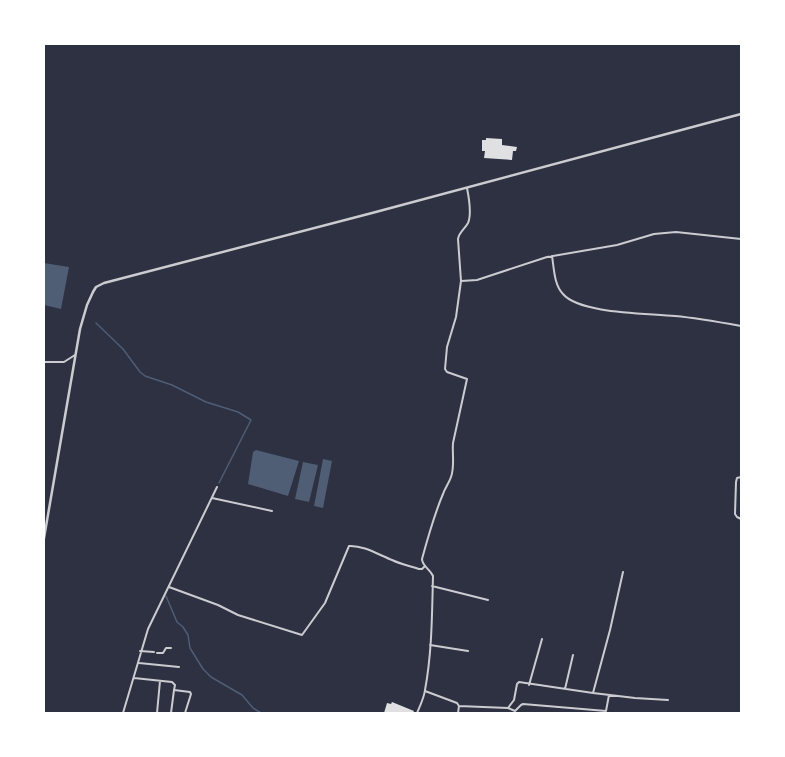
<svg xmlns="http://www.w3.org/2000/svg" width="785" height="757" font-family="'DejaVu Sans',sans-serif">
	<rect width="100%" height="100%" fill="#2d3142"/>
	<!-- water -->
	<path fill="#4f5d75" d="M44,263L69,267L61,309L44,305Z
		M256,450L299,461L288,496L248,484L253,452Z
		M323,459L332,461L323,508L314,506Z
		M303,462L318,465L309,502L295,499Z"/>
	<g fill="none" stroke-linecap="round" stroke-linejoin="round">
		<!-- stream -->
		<path stroke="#4f5d75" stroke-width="1.5" d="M96,323L123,349L140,372L145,376L172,385L206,402L238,412L251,420L219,483
			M166,596L177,622L183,627L188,635L190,648L203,669L211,677L242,695L253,708L261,713"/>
	</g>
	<!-- building -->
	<path fill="#e0e0e3" d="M486,138L502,139V145L517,147L516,151H513L512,160L484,158L485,151H482V140H486Z
		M392,702L414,711L413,713H384L387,703L391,704Z"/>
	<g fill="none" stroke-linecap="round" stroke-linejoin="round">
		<!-- minor -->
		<path stroke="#caccd0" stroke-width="2" d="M552,256C554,268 554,285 563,294C580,314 648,313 675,316C697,318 719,322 741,326
			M461,281L477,280L547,257L617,245L654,234L676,232L741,239
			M44,362H64L75,355
			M741,477L737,478L736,482L735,514L737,517L741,519
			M212,498L272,511
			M432,586L488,600
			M169,587L218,605L238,615L302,635L325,603L349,546C363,545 379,555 392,560C400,564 410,566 419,569H422L425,566
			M430,645L468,651
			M140,651L154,652
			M157,653H163L166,648H171
			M139,663L179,667
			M134,678L172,682L175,685L174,690L190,692L191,694L185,713
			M529,685L542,639
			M565,689L573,655
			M425,691L457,703L459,706L458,713
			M593,693L635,698L668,700
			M459,706L508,708L515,711L521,705L523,704L606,711L609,695
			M508,708L514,700L517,684L519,682L593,693L610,630L623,572
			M123,713L148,629L217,487
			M157,713L160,681
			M171,713L174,690
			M417,713C420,706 424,698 425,690C432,653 432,614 433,576C430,569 422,566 422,559C428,537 434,515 443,494C445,488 449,483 451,477C455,466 452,454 453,443L467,379L447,372L445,369L447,347L456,317L461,281L458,239C459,232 465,229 468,223C472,214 469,198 467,188"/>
		<!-- tertiary -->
		<path stroke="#caccd0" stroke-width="2.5" d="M44,538L80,329L87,305L93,292L96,287L104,283L372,213L741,114"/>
	</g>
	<!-- border -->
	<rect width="785" height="757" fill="none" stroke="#ffffff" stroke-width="90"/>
</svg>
